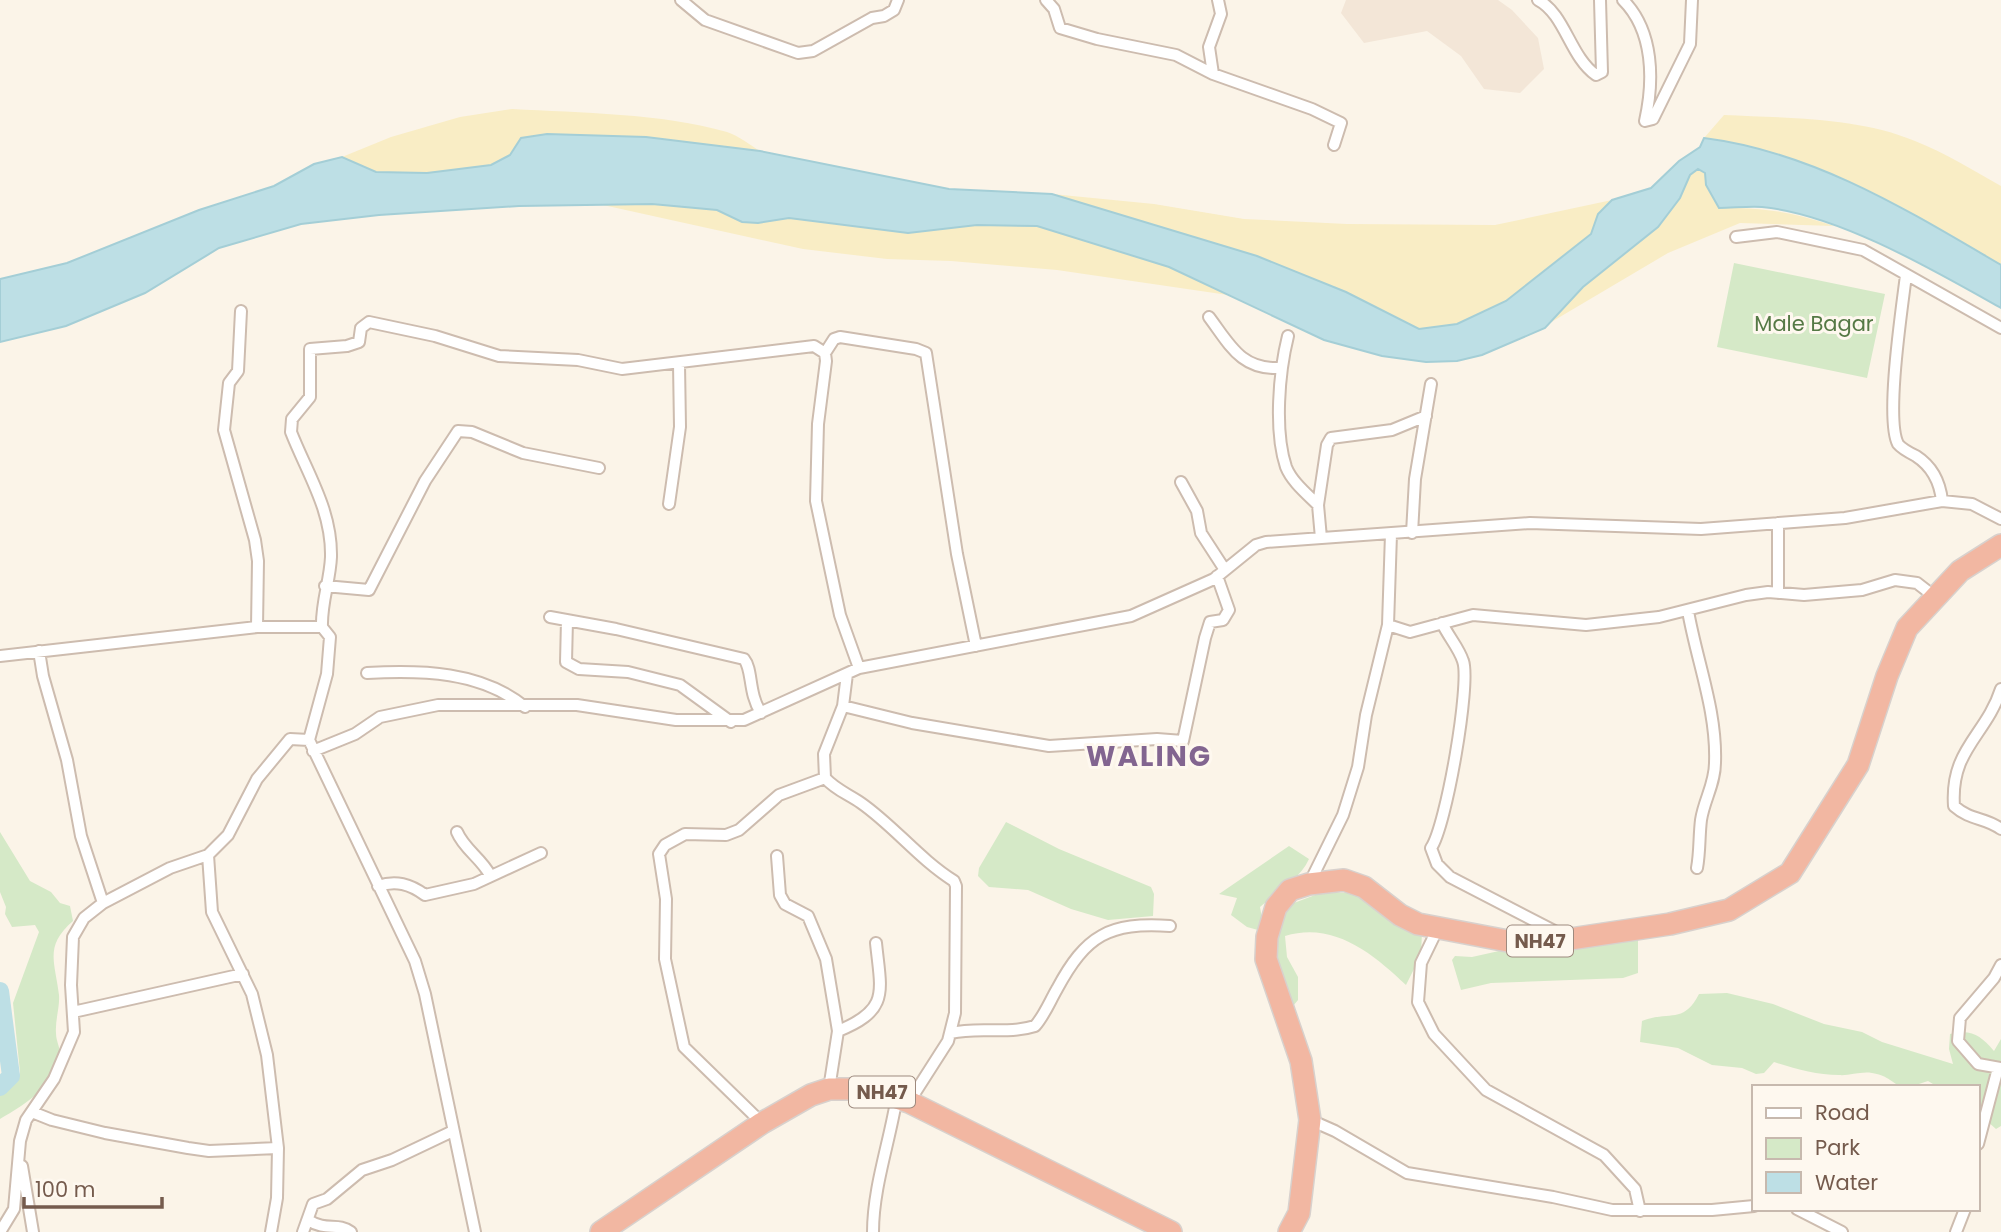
<svg xmlns="http://www.w3.org/2000/svg" width="2001" height="1232" font-family="Poppins,sans-serif">
	<rect width="100%" height="100%" fill="#fbf4e8"/>
	<!-- residential -->
	<path fill="#f3e6d7" d="M1346,0H1498L1512,10L1538,38L1544,69L1520,93L1484,89L1461,56L1427,31L1364,43L1341,13Z"/>
	<!-- green -->
	<path fill="#d5e9c7" d="M1734,263L1885,294L1867,378L1717,347Z
		M1006,822L1059,849L1151,887L1154,894L1153,916L1108,920L1071,909L1028,890L989,887L978,876L979,868Z
		M0,832L30,881L51,892L60,903L70,906L73,921C44,946 55,962 59,995C60,1007 55,1020 56,1033C56,1044 64,1052 58,1064C47,1091 24,1105 0,1119V1094L18,1079L20,1072L13,1003L39,932L35,925L12,927L5,914L6,907L0,892Z
		M1289,846L1309,859C1300,879 1277,892 1260,907L1262,919L1258,930L1247,927L1231,915L1237,898L1219,894Z
		M1323,892L1354,893L1422,932L1421,955L1406,985C1373,954 1334,921 1285,936L1287,957L1298,977V1000L1293,1006L1269,942L1286,906Z
		M1638,936V973L1623,978L1491,983L1461,990L1452,960L1455,956L1472,957L1508,949Z
		M1727,993L1773,1004L1824,1024L1862,1032L1882,1042L1953,1064L1949,1049L1950,1034C1972,1029 1980,1035 1994,1051L2001,1039V1126L1996,1129L1979,1114L1981,1099L1978,1098V1087H1938L1928,1081C1889,1095 1901,1078 1872,1073C1861,1071 1849,1076 1839,1075C1817,1075 1795,1069 1774,1062L1764,1073L1756,1074L1742,1068L1712,1065L1678,1048L1640,1042L1642,1021C1670,1010 1683,1025 1699,994Z"/>
	<!-- sand -->
	<path fill="#f9edc5" d="M512,109C581,113 661,113 727,132C739,136 750,145 760,151L646,137L521,138L510,155L492,165L428,173L376,172L342,157L391,137L460,117Z
		M1724,115C1785,118 1858,117 1915,141C1945,153 1973,170 2001,186V265C1908,209 1813,152 1704,138Z
		M1698,169L1705,173L1706,185L1719,208C1763,207 1792,212 1834,226L1740,223L1668,253L1548,324L1583,287L1658,227L1680,198L1690,175Z
		M1052,194L1154,204L1244,219L1347,224L1495,225L1612,200L1598,214L1591,234L1506,301L1457,324L1419,329L1346,292L1257,256Z
		M652,204L717,210L742,222L758,223L789,218L908,233L977,225L1037,226L1169,267L1228,295L1057,270L951,261L887,259L803,249L603,205Z"/>
	<!-- water -->
	<path fill="#bddfe5" stroke="#a4ced6" stroke-width="2" d="M547,134L646,137L760,151L949,189L1052,194L1257,256L1346,292L1419,329L1457,324L1506,301L1591,234L1598,214L1612,200L1651,188L1679,161L1700,147L1704,138C1814,152 1907,210 2001,265V308C1935,271 1838,214 1762,207C1748,206 1733,208 1719,208L1706,185L1705,173L1698,169L1690,175L1680,198L1658,227L1583,287L1545,328L1482,355L1457,361L1426,362L1382,356L1324,340L1169,267L1037,226L977,225L908,233L789,218L758,223L742,222L717,210L652,204L519,206L379,215L301,224L219,248L145,293L66,326L0,342V279L67,263L199,210L274,186L314,164L342,157L376,172L427,173L491,165L510,155L521,138Z"/>
	<g fill="none" stroke-linecap="round" stroke-linejoin="round">
		<!-- river -->
		<path stroke="#bddfe5" stroke-width="18" d="M0,991L11,1076L0,1087"/>
		<defs>
			<path id="street" d="M681,0L705,20L798,53L813,51L872,18L884,16L894,10L898,0
				M1046,0L1054,9L1060,28L1097,39L1176,55L1213,74L1312,109L1341,123L1334,145
				M1538,0C1565,14 1570,57 1596,75L1602,72L1600,0
				M1623,0C1654,31 1654,81 1645,121L1653,119L1690,44L1692,0
				M1213,74L1209,47L1221,14L1218,0
				M1736,237L1777,232L1863,250L2001,328
				M1906,275C1902,308 1885,419 1898,444C1902,449 1910,453 1916,456C1933,467 1940,482 1942,501
				M241,311L238,371L229,383L224,430L255,540L258,561L257,627
				M1209,317C1230,345 1241,370 1280,368
				M1288,336C1279,372 1274,431 1286,467C1292,482 1307,494 1318,505
				M825,353L834,339L840,337L916,349L926,353L957,554L976,646
				M1181,482L1197,511L1201,533L1225,570
				M669,504L680,427L679,364
				M1778,523V593
				M1412,533L1415,479L1431,384
				M1321,538L1318,505L1327,445L1331,438L1392,430L1426,416
				M325,586L369,590L425,481L458,431L472,432L523,453L599,468
				M1688,611C1697,662 1717,711 1715,763C1715,784 1704,800 1701,820C1699,836 1700,852 1697,868
				M550,617L616,629L744,659C753,670 748,693 761,713
				M567,620L566,662L579,669L628,672L680,685L731,722
				M1442,623C1448,636 1459,648 1463,661C1471,683 1446,827 1431,848L1437,864L1450,877L1564,936
				M1388,625L1410,632L1473,615L1586,625L1659,617L1746,595L1768,592L1804,595L1862,590L1895,580L1917,583L1935,597
				M322,627C321,603 330,581 331,557C332,510 307,473 291,432L292,419L310,397V349L347,346L359,342L361,328L369,322L435,336L499,356L578,360L622,369L814,346L825,353L826,361L818,424L816,501L840,615L859,668
				M39,651L43,676L67,760L81,836L103,903
				M0,656L257,627H322L330,637L327,674L309,740L415,961L425,994L475,1232
				M367,673C421,670 481,671 525,707
				M2001,689C1986,736 1950,749 1954,806C1971,821 1985,817 2001,829
				M843,706L912,723L1049,746L1157,739L1183,741L1205,638L1210,622L1223,620L1229,610L1217,576
				M313,751L355,734L380,717L438,705H577L676,720H744L859,668L1131,616L1214,579L1256,545L1266,542L1530,523L1701,529L1845,518L1942,501L1972,504L2001,519
				M825,778C836,790 848,794 861,803C894,826 919,859 954,881L956,886L955,1013L948,1041L909,1102
				M457,832C464,849 481,858 490,875
				M208,855L212,912L252,994L267,1055L278,1148L277,1198L271,1232
				M777,856L780,895L785,904L808,916L826,959L838,1031
				M1309,884L1343,815L1358,767L1366,715L1388,625L1391,534
				M378,886C396,880 410,884 425,895L474,884L541,853
				M1438,928L1421,963L1418,1002L1434,1034L1486,1090L1604,1155L1635,1189L1640,1211
				M2001,965L1994,978L1960,1018L1958,1041L1978,1064L2001,1068
				M73,1012L243,974
				M951,1033C979,1026 1007,1035 1035,1026C1044,1016 1050,1001 1057,989C1086,935 1109,922 1170,926
				M829,1089L838,1031C890,1010 881,992 876,943
				M32,1112L52,1120L105,1133L188,1148L209,1151L278,1148
				M1310,1120L1335,1131L1407,1173L1553,1197L1612,1210H1712L1754,1206
				M762,1123L684,1047L665,959L666,899L659,854L665,845L685,834L726,835L739,830L779,795L825,778L824,754L843,706L847,674
				M1978,1144L1998,1068
				M22,1166L33,1232
				M1797,1209L1842,1232
				M308,1220C327,1232 337,1222 351,1232
				M0,1232L14,1209L20,1141L26,1120L54,1079L74,1032L71,985L73,937L84,918L103,903L170,868L208,855L228,835L257,779L290,739L309,740
				M303,1232L313,1204L327,1199L362,1170L392,1160L453,1131
				M873,1232C873,1187 890,1141 897,1096
				M1956,1232L1965,1209"/>
			<path id="highway" d="M601,1232L762,1123L811,1095L829,1089H869L909,1102L1171,1232
				M1289,1232L1299,1213L1310,1120L1301,1061L1266,959L1267,937L1276,907L1290,890L1309,884L1344,880L1364,887L1400,915L1418,924L1513,942L1570,939L1670,924L1729,910L1790,873L1858,765L1887,676L1907,628L1960,571L2001,545"/>
		</defs>
		<!-- street casing -->
		<use href="#street" stroke="#cdbcaf" stroke-width="14"/>
		<!-- highway casing -->
		<use href="#highway" stroke="#d8d1cd" stroke-width="24"/>
		<!-- street -->
		<use href="#street" stroke="#fff" stroke-width="10"/>
		<!-- highway -->
		<use href="#highway" stroke="#f2b7a2" stroke-width="21"/>
	</g>
	<g text-anchor="middle" dominant-baseline="central" stroke-width="6" stroke-linejoin="round" paint-order="stroke">
		<!-- shield labels -->
		<g fill="#fef8ef" stroke="#9e8a7e" stroke-width="2">
			<rect x="1507" y="925.5" width="66" height="31" rx="5"/>
			<rect x="849" y="1076.5" width="66" height="31" rx="5"/>
		</g>
		<g font-size="19" font-weight="bold" fill="#755b4d">
			<text x="1540" y="941">NH47</text>
			<text x="882" y="1092">NH47</text>
		</g>
		<!-- park labels -->
		<g font-size="21" fill="#557945" stroke="#fef8ef">
			<text x="1814" y="323">Male Bagar</text>
		</g>
		<!-- district labels -->
		<g font-size="28" font-weight="bold" letter-spacing="2" fill="#826590" stroke="#fef8ef">
			<text x="1149" y="756">WALING</text>
		</g>
	</g>
	<!-- legend -->
	<rect x="1752" y="1085" width="228" height="126" fill="#fef8ef" stroke="#c7b9ae" stroke-width="2"/>
	<rect x="1766" y="1108" width="35" height="10" fill="#ffffff" stroke="#c7b9ae" stroke-width="2"/>
	<text x="1815" y="1120" font-size="21" fill="#755b4d">Road</text>
	<rect x="1766" y="1138" width="35" height="21" fill="#d5e9c7" stroke="#c7b9ae" stroke-width="2"/>
	<text x="1815" y="1155" font-size="21" fill="#755b4d">Park</text>
	<rect x="1766" y="1172" width="35" height="21" fill="#bddfe5" stroke="#c7b9ae" stroke-width="2"/>
	<text x="1815" y="1190" font-size="21" fill="#755b4d">Water</text>
	<!-- scale -->
	<path d="M24 1197v10h138v-10" fill="none" stroke="#755b4d" stroke-width="3.5"/>
	<text x="35" y="1197" font-size="21" fill="#755b4d" stroke="#fef8ef" stroke-width="5" paint-order="stroke">100 m</text>
</svg>
